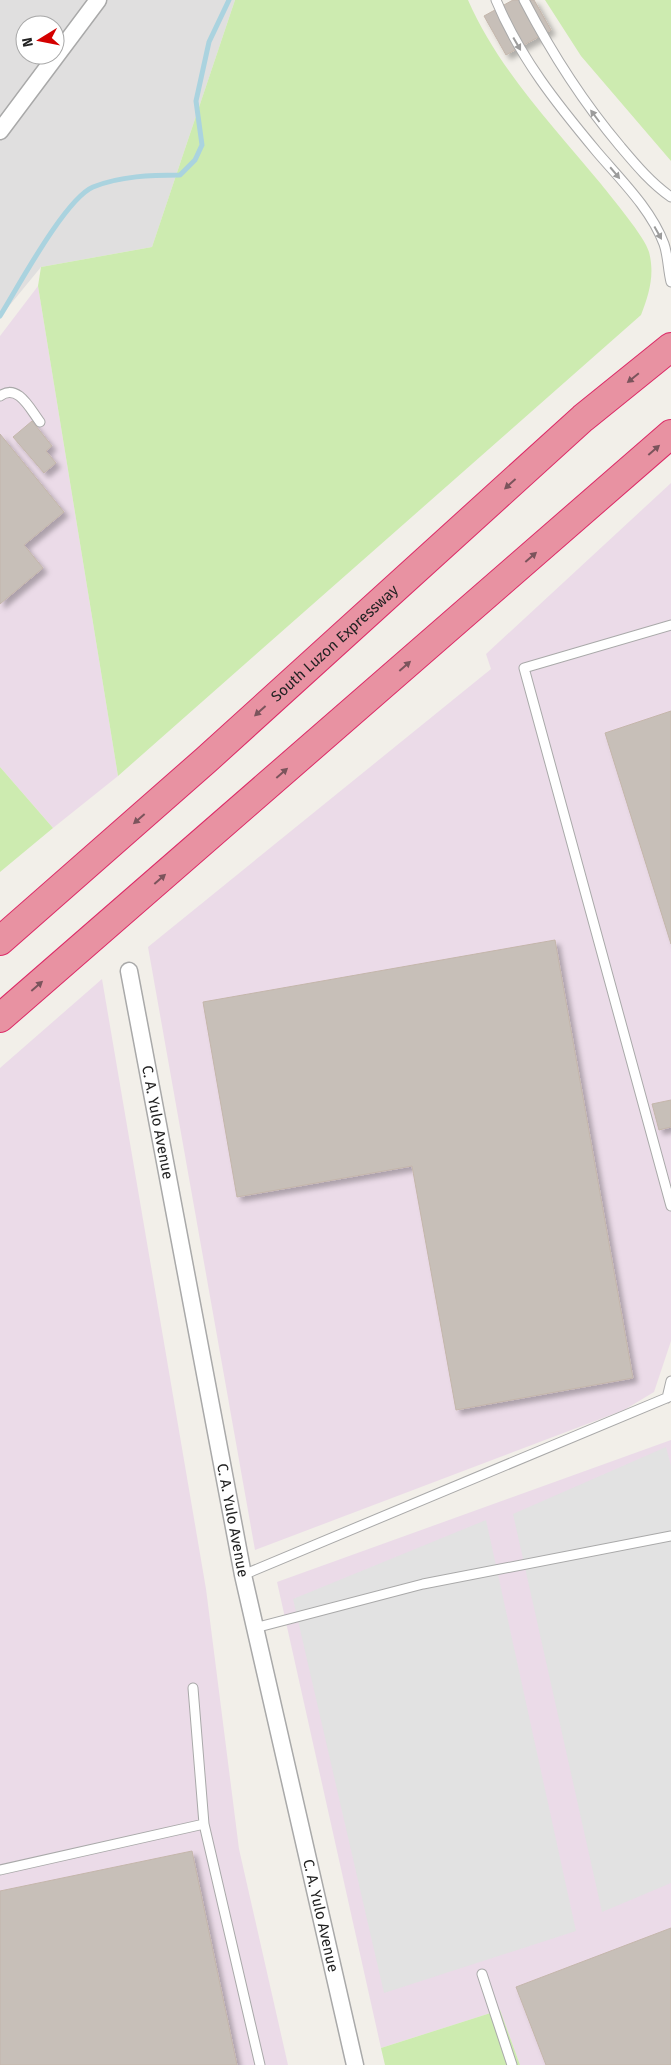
<svg xmlns="http://www.w3.org/2000/svg" width="671" height="2065" font-family="'Fira Sans',sans-serif">
	<defs>
		<filter id="shadow"><feDropShadow dx="4.5" dy="4.5" stdDeviation="2.5" flood-color="#0004"/></filter>
	</defs>
	<rect width="100%" height="100%" fill="#f2efe9"/>
	<!-- residential -->
	<path fill="#e0dfdf" fill-rule="evenodd" d="M0,0H235L152,247L41,267L0,317ZM25,25H55V55H25Z"/>
	<!-- industrial -->
	<path fill="#ebdbe8" d="M38,286L118,776L53,828L0,767V336Z
		M671,483V1341L654,1392L624,1410L255,1550L148,947L491,669L486,654Z
		M102,979L206,1589L239,1849L288,2065H0V1068Z
		M671,1440V2065H520L500,2010L381,2048L277,1582Z"/>
	<!-- grass -->
	<path fill="#cdebb0" d="M235,0H468C498,69 554,127 601,184C612,198 645,237 649,252C655,275 649,294 641,315L118,776L38,286L41,267L152,247Z
		M545,0H671V161L581,56Z
		M0,767L53,828L0,872Z
		M500,2010L520,2065H385L381,2048Z"/>
	<!-- parking -->
	<path fill="#e2e2e2" d="M666,1447L671,1466V1883L602,1912L513,1514Z
		M486,1520L576,1931L384,1993L293,1599Z"/>
	<g fill="none" stroke-linecap="round" stroke-linejoin="round">
		<!-- stream -->
		<path stroke="#aad3df" stroke-width="5" d="M0,316C18,287 65,199 93,187C120,176 152,175 180,175L195,160L202,145L196,101L209,42L229,0"/>
	</g>
	<!-- building -->
	<path fill="#c7bfb8" stroke="#c4b6ab" filter="url(#shadow)" d="M513,0H534L551,30L506,55L484,16Z
		M32,421L52,446L46,451L56,463L44,473L13,437Z
		M0,434L64,512L24,545L43,568L0,604Z
		M671,711V944L605,733Z
		M555,940L633,1378L456,1410L412,1166L237,1197L203,1002Z
		M671,1100V1127L659,1130L652,1104Z
		M192,1851L237,2065H0V1891Z
		M671,1928V2065H546L516,1987Z"/>
	<g fill="none" stroke-linecap="round" stroke-linejoin="round">
		<defs>
			<path id="service" d="M496,0C520,58 557,104 597,152C620,179 651,209 664,244C668,255 668,270 671,282
				M524,0C551,52 582,101 620,146C636,165 651,183 671,197
				M0,396C18,383 30,409 40,422
				M671,625L524,668L671,1206
				M667,1398L671,1381
				M243,1575L671,1396
				M255,1628L423,1584L671,1536
				M193,1688L204,1824L260,2065
				M0,1870L204,1824
				M482,1974L512,2065"/>
			<g id="minor">
				<path d="M0,131L98,0"/>
				<path id="s1" d="M129,971L243,1575L355,2065"/>
			</g>
			<g id="motorway">
				<path id="s2" d="M0,941L206,760L583,418L671,347"/>
				<path d="M0,1018L671,434"/>
			</g>
		</defs>
		<!-- service casing -->
		<use href="#service" stroke="#a9a9a9" stroke-width="11"/>
		<!-- minor casing -->
		<use href="#minor" stroke="#a9a9a9" stroke-width="19"/>
		<!-- motorway casing -->
		<use href="#motorway" stroke="#dc2a67" stroke-width="30"/>
		<!-- service -->
		<use href="#service" stroke="#fff" stroke-width="9"/>
		<!-- minor -->
		<use href="#minor" stroke="#fff" stroke-width="16"/>
		<!-- motorway -->
		<use href="#motorway" stroke="#e892a2" stroke-width="28"/>
	</g>
	<!-- one-way arrows -->
	<defs><path id="oneway-solid" d="M-6-.8H1V-3.2L6.5 0L1 3.2V.8H-6Z" transform="scale(1.25)"/></defs>
	<g fill="#9c9c9c">
		<use href="#oneway-solid" transform="translate(517 44) rotate(60)"/>
		<use href="#oneway-solid" transform="translate(595 116) rotate(-127)"/>
		<use href="#oneway-solid" transform="translate(615 173) rotate(50)"/>
		<use href="#oneway-solid" transform="translate(658 233) rotate(61)"/>
	</g>
	<g fill="#7b545c">
		<use href="#oneway-solid" transform="translate(633 378) rotate(141)"/>
		<use href="#oneway-solid" transform="translate(654 450) rotate(-41)"/>
		<use href="#oneway-solid" transform="translate(510 484) rotate(138)"/>
		<use href="#oneway-solid" transform="translate(531 557) rotate(-41)"/>
		<use href="#oneway-solid" transform="translate(405 666) rotate(-41)"/>
		<use href="#oneway-solid" transform="translate(260 711) rotate(138)"/>
		<use href="#oneway-solid" transform="translate(282 773) rotate(-41)"/>
		<use href="#oneway-solid" transform="translate(139 819) rotate(139)"/>
		<use href="#oneway-solid" transform="translate(160 879) rotate(-41)"/>
		<use href="#oneway-solid" transform="translate(37 986) rotate(-41)"/>
	</g>
	<g text-anchor="middle" dominant-baseline="central" stroke-width="5" stroke-linejoin="round" paint-order="stroke">
		<!-- street labels -->
		<g font-size="15" fill="#222" stroke="#fff">
			<text stroke="none"><textPath href="#s2" startOffset="448">South Luzon Expressway</textPath></text>
			<text stroke="none"><textPath href="#s1" startOffset="154">C. A. Yulo Avenue</textPath></text>
			<text stroke="none"><textPath href="#s1" startOffset="559">C. A. Yulo Avenue</textPath></text>
			<text stroke="none"><textPath href="#s1" startOffset="964">C. A. Yulo Avenue</textPath></text>
		</g>
	</g>
	<!-- north arrow -->
	<g transform="translate(40 40) rotate(260)"><circle r="24" fill="#ffffff" stroke="#a7a7a7"/>
	<path d="M0-4L9 19L0 12L-9 19Z" fill="#d40000"/>
	<text y="-8" font-size="14" font-weight="bold" text-anchor="middle" fill="#222222">N</text>
	</g>
</svg>
